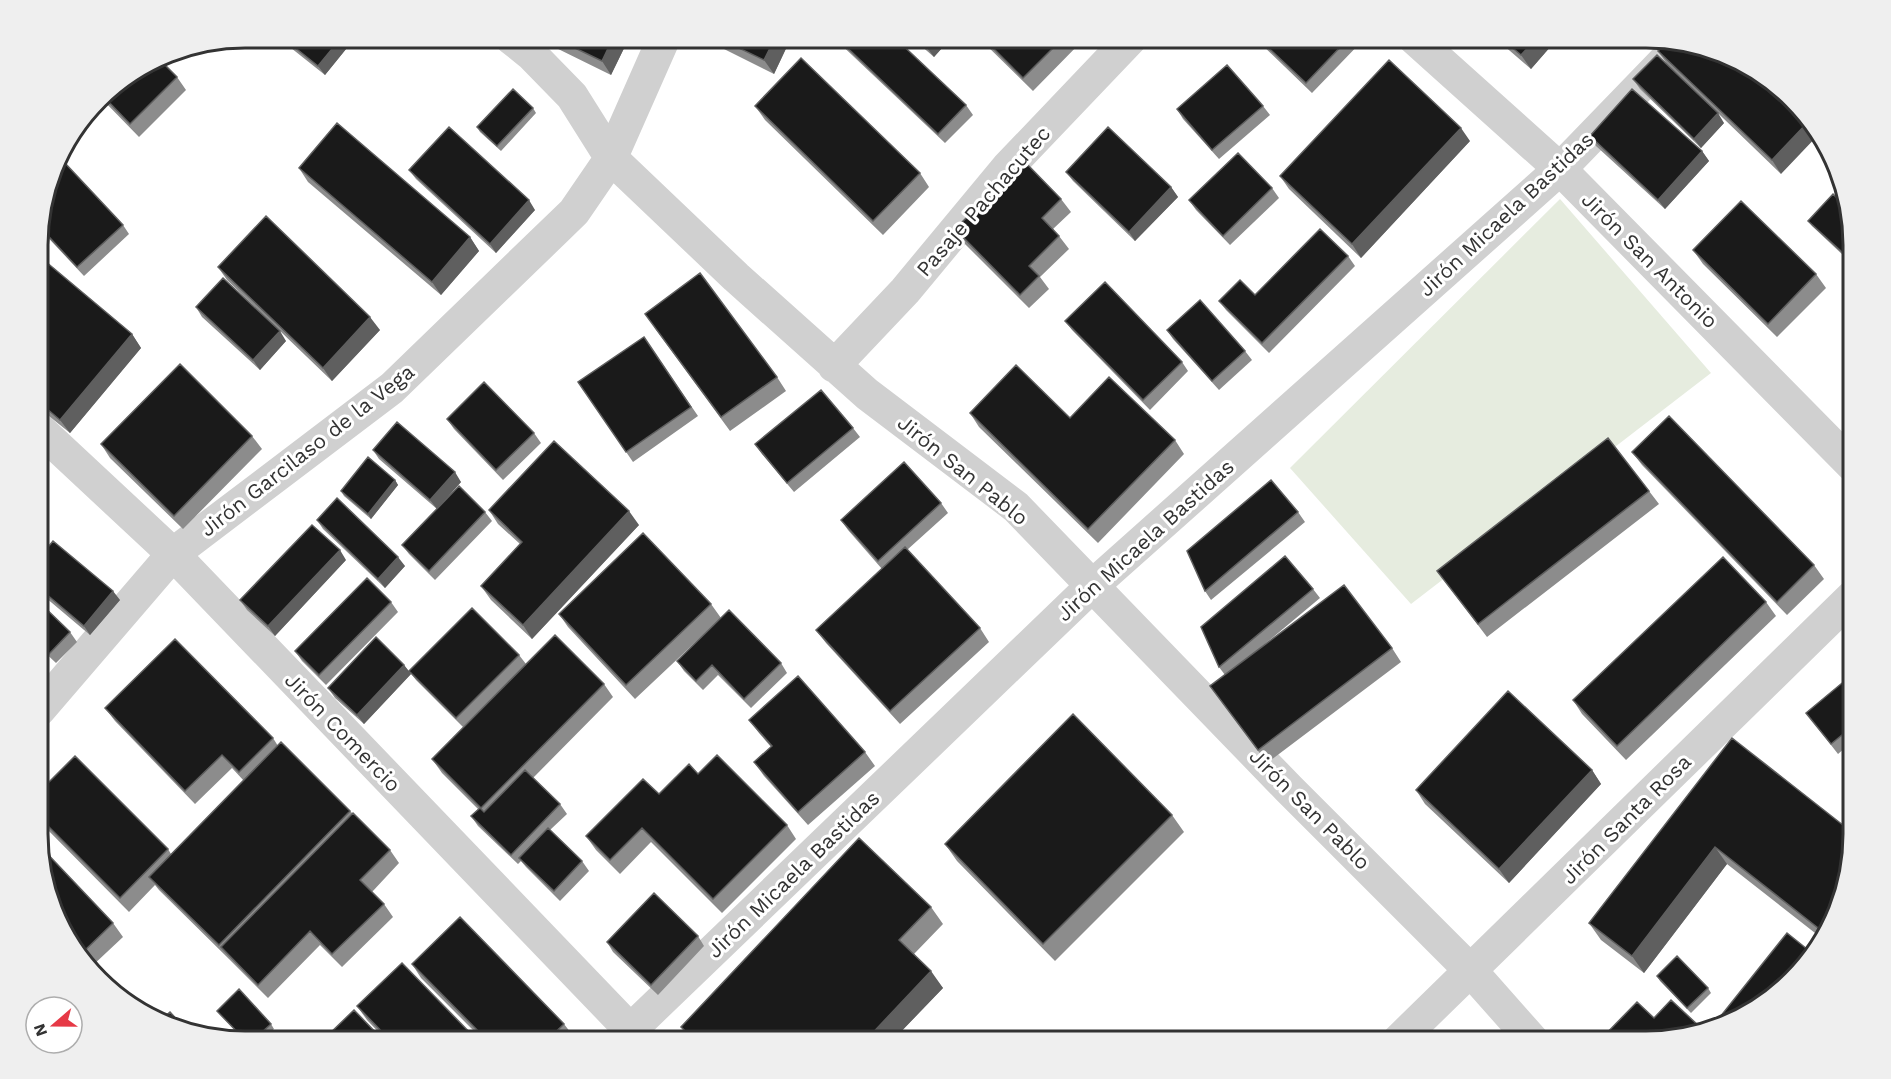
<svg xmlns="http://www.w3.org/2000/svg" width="1891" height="1079" font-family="'Work Sans',sans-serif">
	<rect width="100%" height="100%" fill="#fff"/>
	<!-- green -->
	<path fill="#e6ecdf" d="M1560,199L1711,373L1411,604L1290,468Z"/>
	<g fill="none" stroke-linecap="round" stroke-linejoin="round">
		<!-- minor -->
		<path stroke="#d0d0d0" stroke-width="33" d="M511,38L531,54L572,96L611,158L736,277L867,394L1016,507L1289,789L1471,971L1533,1041
			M1414,38L1560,169L1853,466
			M834,366L905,291L1007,168L1131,38
			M39,429L173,554L641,1041
			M39,710L173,554L392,388L574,212L611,158L664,38
			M619,1041L1091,587L1560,169L1679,46
			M1398,1041L1853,596"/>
	</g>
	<!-- wall -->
	<path fill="#8c8c8c" d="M279,38H355L325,75L281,40Z
		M541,38H629L611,75L544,42Z
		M712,38H791L774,74L718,46Z
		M834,38H895L966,105L973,115L945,143Z
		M912,38H951L934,57Z
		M979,38H1085L1033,91Z
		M1255,38H1365L1312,93Z
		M1495,38H1558L1531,69Z
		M1658,51L1750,65L1781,174L1667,64Z
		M177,77L186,90L139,137L101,98L108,89Z
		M1633,79L1724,123L1701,148L1640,89Z
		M755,106L920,173L929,187L883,235L765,120Z
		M1263,106L1270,115L1219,159L1183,119L1177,109Z
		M533,108L536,113L501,151L480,132L477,127Z
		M1590,136L1702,151L1709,161L1665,209L1596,146Z
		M1470,141L1361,258L1289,189L1280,176Z
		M299,168L470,237L479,251L441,295L308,182Z
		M409,170L535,210L496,253L416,179Z
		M1066,172L1171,187L1178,197L1135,241L1073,181Z
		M1272,188L1279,198L1230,245L1196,210L1189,200Z
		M1061,199L1071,212L1053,229L1059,236L1069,249L1040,277L1049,289L1029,308L964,243L955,229Z
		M1844,205L1845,257L1812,226L1808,221Z
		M39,218L123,225L129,234L84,276L39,228Z
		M1693,250L1816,274L1826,288L1777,337L1703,264Z
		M39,256L132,334L141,348L70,433L39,408Z
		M1348,256L1355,266L1269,353L1226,310L1219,301L1255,295Z
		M218,267L380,330L332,381L227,280Z
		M196,307L286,341L260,370L202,317Z
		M1065,321L1182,362L1188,371L1150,410L1072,330Z
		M654,327L777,377L786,391L730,431Z
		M1167,330L1245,351L1252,360L1219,390L1173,339Z
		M644,337L698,416L633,462L578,382Z
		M970,413L1070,418L1175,440L1184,454L1098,543L979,427Z
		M447,419L534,433L541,443L503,480L454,429Z
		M853,428L860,437L794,492L762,454L755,444Z
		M252,436L262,449L183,529L110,458L101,444Z
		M373,450L461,482L443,502L485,512L492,521L435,580L409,554L402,545L437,509L379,459Z
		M1632,452L1814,565L1824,579L1787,615L1642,465Z
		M395,480L398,485L371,519L344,496L341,491Z
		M1649,491L1659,504L1487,637L1437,571Z
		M941,503L948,513L907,550L980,628L989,642L900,724L826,643L816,630L882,569L848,530L841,520Z
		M489,510L639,525L532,639L491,600L481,586L520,544L498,524Z
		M1298,512L1305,522L1211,600L1205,591Z
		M317,520L405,566L385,588L323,529Z
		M39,558L120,600L90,635L39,592Z
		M346,560L275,636L247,610L240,600Z
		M1313,589L1320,598L1254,653L1392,648L1401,662L1267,763L1210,686L1225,675L1219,667Z
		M39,602L70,632L77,642L56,663L39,647Z
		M391,602L398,612L326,685L302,661L295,651Z
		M1766,602L1776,616L1626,760L1582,714L1573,700Z
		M711,604L721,618L635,699L568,627L559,614Z
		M519,655L526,664L463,727L416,680L409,671Z
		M677,661L781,663L787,673L751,708L718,675L703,690L684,671Z
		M404,665L411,674L364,724L335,698L328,688Z
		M1853,674V741L1838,754L1806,713Z
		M604,684L613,697L533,778L560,804L567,814L550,830L582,861L589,871L560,901L526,867L521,861L518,864L478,826L471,816L478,809L442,773L432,759Z
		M105,708L273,738L278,746L350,811L390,850L399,863L372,892L384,904L393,917L342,967L320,945L268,998L229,959L159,890L155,885L129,912L39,821V792L168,849L171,854L244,781L232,768L195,804L115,721Z
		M749,720L865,752L875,766L808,825L764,776L754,762L771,747L759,733Z
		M1732,738L1853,848L1826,938L1824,940L1727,864L1644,973L1601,940L1589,923Z
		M1592,770L1601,784L1509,883L1425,804L1416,790Z
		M659,794L787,825L796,839L722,913L651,842L620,874L596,850L586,836Z
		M1172,815L1184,832L1055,961L957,861L945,844Z
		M931,907L943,924L914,954L943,988L892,1041H691L681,1027Z
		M113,923L123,937L91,967L72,949Z
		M698,936L704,946L658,995L613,952L607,942Z
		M412,964L564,1024L574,1037L569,1041H484L421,978Z
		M1657,976L1708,988L1711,993L1691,1013L1660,981Z
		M357,1006L478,1041H387L367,1020Z
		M217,1011L271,1024L274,1029L260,1041H245Z"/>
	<!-- shaded-wall -->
	<path fill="#5f5f5f" d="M341,38H355L325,75L318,66Z
		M613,38H629L611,75L602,61Z
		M775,38H791L774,74L764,60Z
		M936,38H951L934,57L927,48Z
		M1537,38H1558L1531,69L1521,55Z
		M1718,113L1724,123L1701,148L1694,139Z
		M1809,121L1819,130L1820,133L1781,174L1772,160Z
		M1461,128L1470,141L1361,258L1352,244Z
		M1702,151L1709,161L1665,209L1658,200Z
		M1171,187L1178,197L1135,241L1129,232Z
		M529,200L535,210L496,253L490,244Z
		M470,237L479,251L441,295L432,282Z
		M1853,240V248L1845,257L1842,252Z
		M370,317L380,330L332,381L323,368Z
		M280,331L286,341L260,370L253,360Z
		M132,334L141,348L70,433L60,420Z
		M455,472L461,482L437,509L430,500Z
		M395,480L398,485L371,519L368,514Z
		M629,511L639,525L532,639L523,625Z
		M340,550L346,560L275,636L268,626Z
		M398,557L405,566L385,588L378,579Z
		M113,591L120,600L90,635L84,626Z
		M404,665L411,674L364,724L357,715Z
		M1592,770L1601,784L1509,883L1499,869Z
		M1715,847L1727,864L1644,973L1632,956Z
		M931,971L943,988L892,1041H865Z"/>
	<!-- building -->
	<path fill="#1a1a1a" stroke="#5f5f5f" stroke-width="1.5" d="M283,38H341L318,66Z
		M554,38H613L602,61Z
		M718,38H775L764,60Z
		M837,38H895L966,105L938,134Z
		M916,38H936L927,48Z
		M983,38H1063L1023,78Z
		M1258,38H1349L1306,83Z
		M1501,38H1537L1521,55Z
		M1666,43L1750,65L1809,121L1772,160L1658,51Z
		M1657,55L1718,113L1694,139L1633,79Z
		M158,58L177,77L130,124L103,96L108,89Z
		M801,58L920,173L873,221L755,106Z
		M1389,60L1461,128L1352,244L1280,176Z
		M1227,65L1263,106L1212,150L1177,109Z
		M513,89L533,108L497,146L477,127Z
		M1632,89L1702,151L1658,200L1590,136Z
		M337,123L470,237L432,282L299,168Z
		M449,127L529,200L490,244L409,170Z
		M1108,127L1171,187L1129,232L1066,172Z
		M1238,153L1272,188L1223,236L1189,200Z
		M1024,161L1061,199L1042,218L1059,236L1029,266L1039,276L1020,295L955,229Z
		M64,162L123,225L77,267L39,226V218L53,172Z
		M1833,194L1844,205L1853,231V240L1842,252L1808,221Z
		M1741,201L1816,274L1768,324L1693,250Z
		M266,216L370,317L323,368L218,267Z
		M1320,229L1348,256L1262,343L1219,301L1240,280L1255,295Z
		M39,256L132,334L60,420L39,402Z
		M700,273L777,377L721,417L645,314Z
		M223,278L280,331L253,360L196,307Z
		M1105,282L1182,362L1143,400L1065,321Z
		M1200,300L1245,351L1212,381L1167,330Z
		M644,337L691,407L626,452L578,382Z
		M180,364L252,436L174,516L101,444Z
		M1016,365L1070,418L1109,377L1175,440L1088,529L970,413Z
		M484,382L534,433L496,470L447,419Z
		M821,390L853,428L787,483L755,444Z
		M1669,416L1814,565L1777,602L1632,452Z
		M397,422L455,472L430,500L373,450Z
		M1608,438L1649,491L1478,624L1437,571Z
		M554,441L629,511L523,625L481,586L522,542L489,510Z
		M368,457L395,480L368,514L341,491Z
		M904,462L941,503L878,561L841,520Z
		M1271,480L1298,512L1205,591L1187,551Z
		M459,486L485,512L429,571L402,545Z
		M337,498L398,557L378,579L317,520Z
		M312,525L340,550L268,626L240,600Z
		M643,533L711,604L626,685L559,614Z
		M53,541L113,591L84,626L39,588V558Z
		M905,547L980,628L890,711L816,630Z
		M1285,556L1313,589L1219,667L1201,627Z
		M1723,557L1766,602L1617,746L1573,700Z
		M367,578L391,602L319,675L295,651Z
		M1344,585L1392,648L1258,750L1210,686Z
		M39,602L70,632L49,654L39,644Z
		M472,608L519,655L456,718L409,671Z
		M729,610L781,663L744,699L712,665L696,681L677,661Z
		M555,635L604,684L481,808L432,759Z
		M376,637L404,665L357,715L328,688Z
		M175,639L273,738L239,772L222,755L185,791L105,708Z
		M1853,674V726L1831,744L1806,713Z
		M798,676L865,752L798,812L754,762L772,746L749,720Z
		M1508,691L1592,770L1499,869L1416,790Z
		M1073,714L1172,815L1043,944L945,844Z
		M1732,738L1853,833V848L1827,935L1715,847L1632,956L1589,923Z
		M281,742L350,811L219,945L149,877Z
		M717,755L787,825L713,899L642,828L610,860L586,836L643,779L659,794L689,764L698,774Z
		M75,756L168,849L120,898L39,817V792Z
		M525,770L560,804L511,855L471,816L480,808L484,812Z
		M353,813L390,850L360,880L384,904L332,954L310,931L258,985L221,947Z
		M548,828L582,861L554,891L519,858Z
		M859,838L931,907L899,940L931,971L865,1041H696L681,1027Z
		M39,845L113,923L79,956L72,949L39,861Z
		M654,893L698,936L651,985L607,942Z
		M460,917L564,1024L546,1041H488L412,964Z
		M1787,933L1812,953L1761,1007L1716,1022Z
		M1677,956L1708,988L1687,1008L1657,976Z
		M402,963L478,1041H391L357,1006Z
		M239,989L271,1024L252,1041H246L217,1011Z
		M1671,1000L1700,1027L1699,1028L1660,1041H1599L1637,1002L1654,1018Z
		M354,1010L384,1041H322Z
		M170,1012L181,1024L162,1019Z"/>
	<g text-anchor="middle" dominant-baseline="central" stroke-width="6" stroke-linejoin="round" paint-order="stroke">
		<!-- street labels -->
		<g font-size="21" fill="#333" stroke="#fff">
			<text transform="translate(983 201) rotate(-49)">Pasaje Pachacutec</text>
			<text transform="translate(1506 214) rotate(-43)">Jirón Micaela Bastidas</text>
			<text transform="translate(1650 260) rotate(45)">Jirón San Antonio</text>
			<text transform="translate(307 450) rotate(-38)">Jirón Garcilaso de la Vega</text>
			<text transform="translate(963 470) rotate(39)">Jirón San Pablo</text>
			<text transform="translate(1145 540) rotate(-42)">Jirón Micaela Bastidas</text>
			<text transform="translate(343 732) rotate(46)">Jirón Comercio</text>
			<text transform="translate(1310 809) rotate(45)">Jirón San Pablo</text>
			<text transform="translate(1626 819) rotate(-45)">Jirón Santa Rosa</text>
			<text transform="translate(793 874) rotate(-44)">Jirón Micaela Bastidas</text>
		</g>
	</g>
	<!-- crop -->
	<path d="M0 0H1891V1079H0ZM245 48H1646A197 197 0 0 1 1843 245V834A197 197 0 0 1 1646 1031H245A197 197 0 0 1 48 834V245A197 197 0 0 1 245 48Z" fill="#efefef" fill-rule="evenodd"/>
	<path fill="none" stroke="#333" stroke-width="3" d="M245 48H1646A197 197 0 0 1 1843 245V834A197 197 0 0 1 1646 1031H245A197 197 0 0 1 48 834V245A197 197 0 0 1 245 48Z"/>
	<!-- north arrow -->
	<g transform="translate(54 1025) rotate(250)"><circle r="28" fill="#ffffff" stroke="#adadad" stroke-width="1.5"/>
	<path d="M0-4.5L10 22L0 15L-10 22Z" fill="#e63946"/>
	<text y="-9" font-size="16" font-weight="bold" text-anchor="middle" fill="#333333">N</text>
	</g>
</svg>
